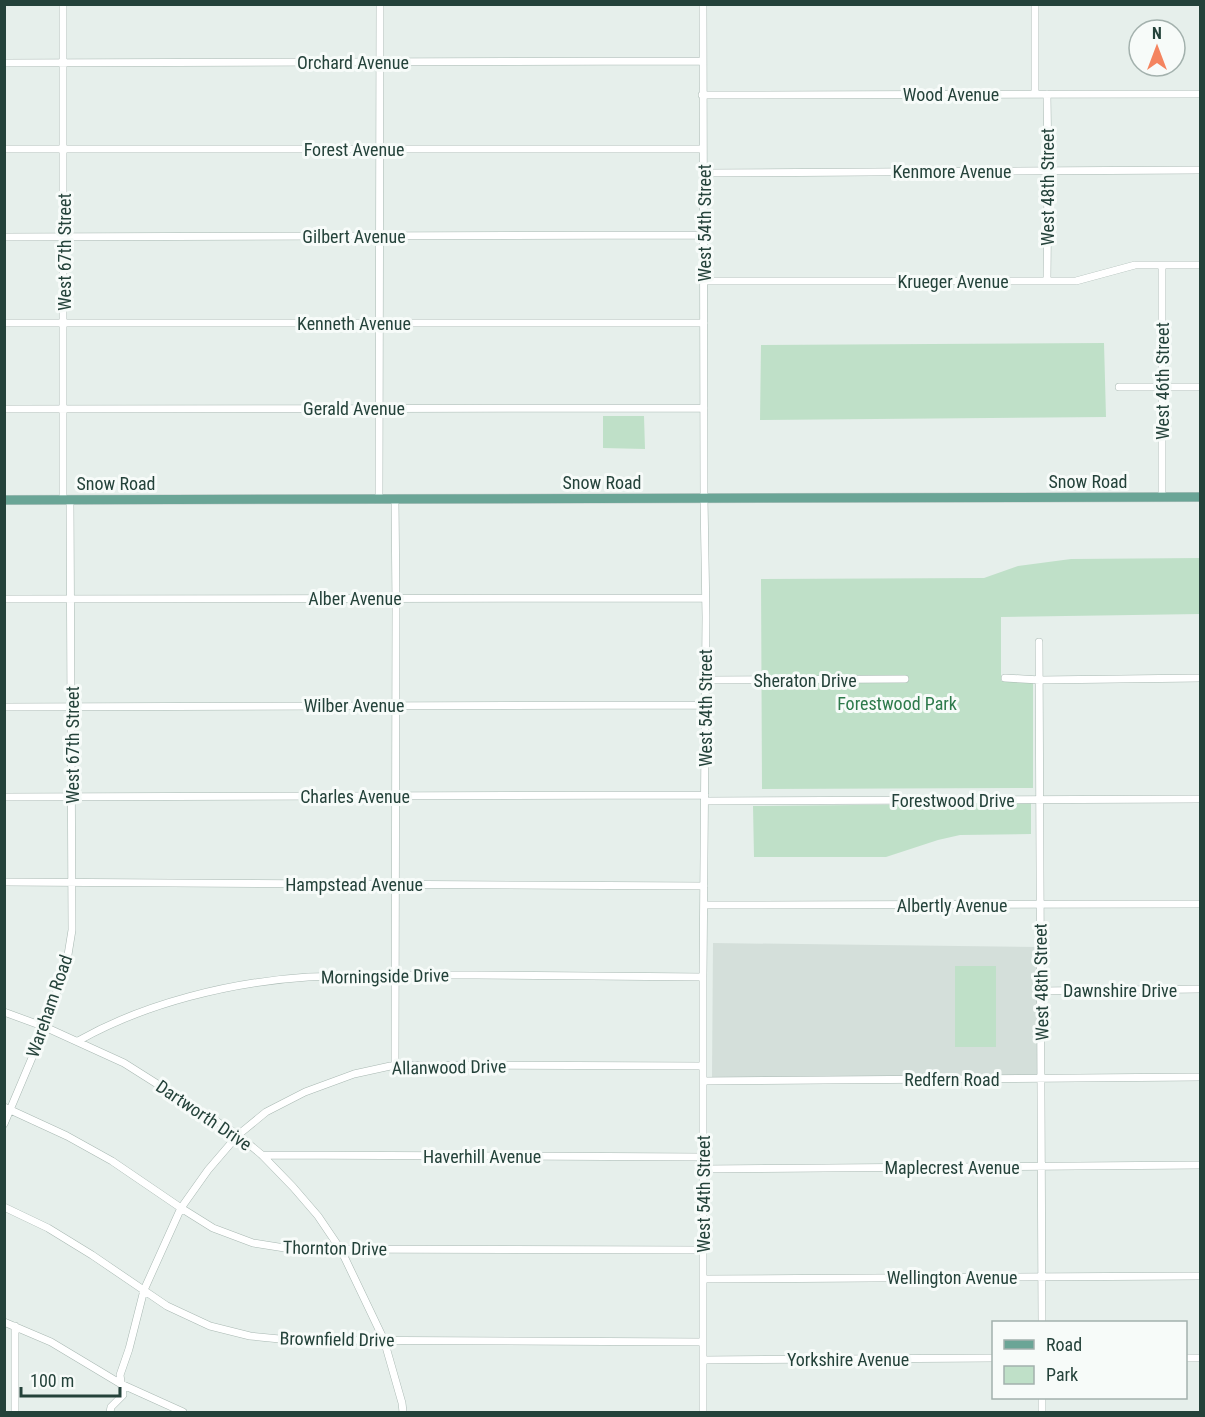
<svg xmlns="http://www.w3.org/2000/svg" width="1205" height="1417" font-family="'Roboto Condensed',sans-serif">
	<rect width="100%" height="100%" fill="#e6efeb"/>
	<!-- built -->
	<path fill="#d4dfda" d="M713,943L1037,947L1040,1075L712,1078Z"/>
	<!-- green -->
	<path fill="#bfe0c8" d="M1104,343L1106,417L760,420L761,345Z
		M603,416H644L645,449L603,448Z
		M1200,558V614L1001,617V681H1033V788L762,789L761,579L984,578L1018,566L1071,559Z
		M1031,803V834L960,835L938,840L886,857H754L753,806Z
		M955,966H996V1047H955Z"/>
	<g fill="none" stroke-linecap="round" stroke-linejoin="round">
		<defs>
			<path id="minor" d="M63,4V500
				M1035,4V94
				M4,63L702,61
				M1047,94L1048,171L1047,281
				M702,95L1200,94
				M4,149H703
				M703,173L1200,170
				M4,237L703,235
				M1162,265V497
				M703,281H1076L1135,265H1200
				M4,323H704
				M1119,387H1200
				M4,409L704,408
				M379,499L380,4
				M4,599L705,598
				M1039,642L1042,1322
				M1005,678L1040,680L1200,678
				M705,680L905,679
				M4,707L704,705
				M4,797L705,795
				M705,801L1200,799
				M4,882L704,886
				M704,905L1200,904
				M1040,991L1200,989
				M4,1012L45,1027L124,1063L238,1135L262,1155L293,1187L318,1216L341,1250L384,1340L402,1403L403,1412
				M78,1041C145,1003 231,982 308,977C364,974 420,975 476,975C551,976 627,976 703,977
				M395,1065L396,605L395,499
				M703,1081L1200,1077
				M4,1107L67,1136L112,1161L181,1208L213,1228L253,1243L291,1249L702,1250
				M4,1124L45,1027L67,961L72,930L70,500
				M262,1155L703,1157
				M703,1169L1200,1165
				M4,1207L48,1228L92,1255L167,1306L210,1326L250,1336L290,1340L703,1342
				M703,1279L1200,1276
				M4,1322L51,1342L121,1384L183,1412
				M1186,1358H1200
				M703,1360L994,1358
				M15,1412V1326
				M110,1412L111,1407L123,1395L120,1375L129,1349L144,1290L181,1208L208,1170L238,1135L266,1112L305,1092L354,1074L395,1065L702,1066
				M703,1412V977L706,617L704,498L703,4
				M1042,1412V1398"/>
			<path id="major" d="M4,500L1200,497"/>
		</defs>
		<!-- minor casing -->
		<use href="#minor" stroke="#a8b8b2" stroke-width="8"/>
		<!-- major casing -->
		<use href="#major" stroke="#c2cac8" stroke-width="10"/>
		<!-- minor -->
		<use href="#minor" stroke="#fff" stroke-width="7"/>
		<!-- major -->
		<use href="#major" stroke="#6aa596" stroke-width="9"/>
	</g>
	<g text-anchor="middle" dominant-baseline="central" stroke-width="6" stroke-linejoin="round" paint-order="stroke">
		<!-- street labels -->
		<g font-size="18" fill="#24423a" stroke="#f7fbf9">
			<text x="353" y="62">Orchard Avenue</text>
			<text x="951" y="94">Wood Avenue</text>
			<text x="354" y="149">Forest Avenue</text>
			<text x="952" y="171">Kenmore Avenue</text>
			<text transform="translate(1047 187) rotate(-90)">West 48th Street</text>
			<text transform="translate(704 223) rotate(-90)">West 54th Street</text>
			<text x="354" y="236">Gilbert Avenue</text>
			<text transform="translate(64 252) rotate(-90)">West 67th Street</text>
			<text x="953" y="281">Krueger Avenue</text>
			<text x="354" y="323">Kenneth Avenue</text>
			<text transform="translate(1162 381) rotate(-90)">West 46th Street</text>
			<text x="354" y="408">Gerald Avenue</text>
			<text x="1088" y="481">Snow Road</text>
			<text x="602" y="482">Snow Road</text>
			<text x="116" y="483">Snow Road</text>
			<text x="355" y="598">Alber Avenue</text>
			<text x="805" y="680">Sheraton Drive</text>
			<text x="354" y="705">Wilber Avenue</text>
			<text transform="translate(705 708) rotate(-90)">West 54th Street</text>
			<text transform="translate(72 745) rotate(-90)">West 67th Street</text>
			<text x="355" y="796">Charles Avenue</text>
			<text x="953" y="800">Forestwood Drive</text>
			<text x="354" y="884">Hampstead Avenue</text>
			<text x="952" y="905">Albertly Avenue</text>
			<text transform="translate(385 976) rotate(-1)">Morningside Drive</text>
			<text transform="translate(1041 982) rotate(-91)">West 48th Street</text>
			<text x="1120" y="990">Dawnshire Drive</text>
			<text transform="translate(49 1006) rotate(-71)">Wareham Road</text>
			<text transform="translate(449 1067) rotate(-1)">Allanwood Drive</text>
			<text x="952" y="1079">Redfern Road</text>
			<text transform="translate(204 1115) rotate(34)">Dartworth Drive</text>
			<text x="482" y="1156">Haverhill Avenue</text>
			<text x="952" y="1167">Maplecrest Avenue</text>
			<text transform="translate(703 1194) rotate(-90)">West 54th Street</text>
			<text transform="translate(335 1248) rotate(1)">Thornton Drive</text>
			<text x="952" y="1277">Wellington Avenue</text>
			<text transform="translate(337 1339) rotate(1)">Brownfield Drive</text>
			<text x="848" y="1359">Yorkshire Avenue</text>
		</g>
		<!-- park labels -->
		<g font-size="18" fill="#2d7a4b" stroke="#f7fbf9">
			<text x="897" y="703">Forestwood Park</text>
		</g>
	</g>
	<!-- border -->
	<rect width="1205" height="1417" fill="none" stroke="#24423a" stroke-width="12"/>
	<!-- legend -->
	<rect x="992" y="1321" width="195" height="78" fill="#f7fbf9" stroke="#a3b1ad" stroke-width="1.5"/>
	<rect x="1004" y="1340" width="30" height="9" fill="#6aa596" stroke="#a3b1ad" stroke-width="1.5"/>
	<text x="1046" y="1351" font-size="18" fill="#24423a">Road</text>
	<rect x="1004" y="1366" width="30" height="18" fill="#bfe0c8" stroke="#a3b1ad" stroke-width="1.5"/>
	<text x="1046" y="1381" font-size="18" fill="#24423a">Park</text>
	<!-- north arrow -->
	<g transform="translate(1157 48)"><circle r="28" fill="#f7fbf9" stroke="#a3b1ad" stroke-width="1.5"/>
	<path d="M0-4.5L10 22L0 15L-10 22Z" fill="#f4845f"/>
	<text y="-9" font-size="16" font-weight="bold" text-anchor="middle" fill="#24423a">N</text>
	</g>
	<!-- scale -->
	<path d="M21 1387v9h99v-9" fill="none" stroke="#24423a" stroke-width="3"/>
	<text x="30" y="1387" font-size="18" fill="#24423a" stroke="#f7fbf9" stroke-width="4.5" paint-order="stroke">100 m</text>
</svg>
